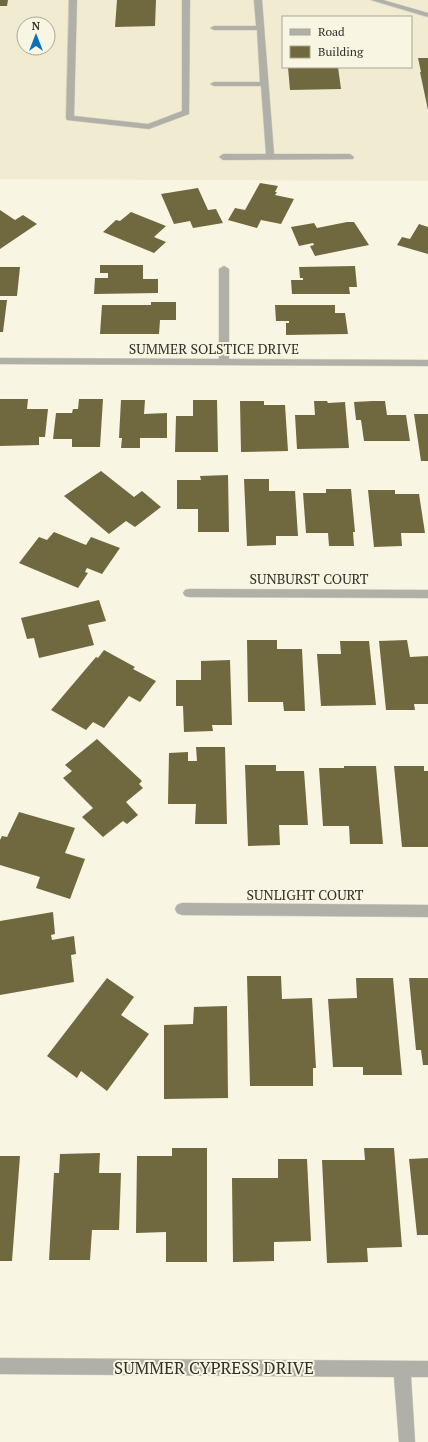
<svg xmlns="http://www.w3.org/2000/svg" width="428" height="1442" font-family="'PT Serif',serif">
	<rect width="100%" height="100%" fill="#f8f5e2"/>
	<!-- built -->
	<path fill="#f0ebd1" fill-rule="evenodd" d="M0,0H428V181L0,179ZM283,17H411V67H283ZM24,24H48V48H24Z"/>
	<!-- building -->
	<path fill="#70683e" d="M0,0H8L7,6H0Z
		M117,0H156L155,26L115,27Z
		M418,58H428V110L420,72H421Z
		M288,67H338L341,89L290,90Z
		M260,183L278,186L275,192H277L275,195L294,199L281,224L261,220L257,228L228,220L235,208L245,210Z
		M198,188L208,210L216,209L223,223L193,228L190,221L174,224L161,194Z
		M0,210L15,220L23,215L37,224L0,249Z
		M131,212L166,226L154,237L166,242L154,253L103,232L116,220L120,221Z
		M347,222H354L369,245L315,256L310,246L314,245L313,243L299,246L291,227L314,223L317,228Z
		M419,224L428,227V254L397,245L402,237L410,239Z
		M100,265H143V279H158V293L94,294L95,278H108V273H100Z
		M355,266L357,287H349L350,294H292L291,280H303V278H300L299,267Z
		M0,267H20L17,296H0Z
		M0,300H7L3,332H0Z
		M151,302H176V320H160L159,334H100L102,305H151Z
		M275,305H335V313H345L348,334L286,335V323H289V321H276Z
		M0,399H28L27,409H48L45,437H39V445L0,446Z
		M79,399H103L100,447H72V439H53L56,413H72L73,409H78Z
		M121,400H145L144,414L167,413V438H140V448H121L122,438H119Z
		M193,400H217L218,452H175L176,416H193Z
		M240,401H264V405H285L288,451L241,452Z
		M314,401H327L328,403L345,402L349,448L297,449L295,415H315Z
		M373,401H385L387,415H406L410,441H364L361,420H356L354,402Z
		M414,414H428V461H421Z
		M101,471L134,497L142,491L161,507L135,527L126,521L109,534L64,496Z
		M228,475L229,532H198V509H177V480H201L200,476Z
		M244,479H269V491H295L298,536H276V545L247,546Z
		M326,489H351L355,532H353L354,546H329L328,533H306L303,493H326Z
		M368,490H395V494H419L425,533H401L402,546L374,547Z
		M54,532L86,545L91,537L120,548L102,574L87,568L85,572L88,573L78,588L19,563L39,537L47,540Z
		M99,600L106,621L88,625L94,645L39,658L34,638L27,639L21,618Z
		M247,640H277V649H302L305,711H284L283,702H248Z
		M407,640L410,657L428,656V704H414L415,710H386L379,641Z
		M340,641H369L376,705L321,706L317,654H341Z
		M104,650L135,667L133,669L156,681L140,702L129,696L104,728L93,722L86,730L51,710L96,657L98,658Z
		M230,660L232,725H212L213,731L184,732L183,706H176V680H201V661Z
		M97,739L142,781L139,784L143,788L126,802L138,815L127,824L123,821L103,837L82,817L93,808L63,778L72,771L65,765Z
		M196,747H225L227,824H195L196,804H168L169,753L188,752V761H197Z
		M245,765H276V771H304L308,825H279L280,845L248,846Z
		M344,766H376L383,844H350L349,826H323L319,768H344Z
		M394,766H424V771H428V847H402Z
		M19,812L75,828L65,853L85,859L70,899L36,888L40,877L0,865V840L2,836L7,837Z
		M53,912L55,934L51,935L52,940L74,936L76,954L71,955L74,982L0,995V921Z
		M247,976H281L282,999L312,998L316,1068H313V1086H250Z
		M107,978L134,997L121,1015L149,1034L107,1091L81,1071L77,1078L47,1056Z
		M356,978H393L402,1075H363V1067H333L328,999L357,998Z
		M409,978H428V1065H423L421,1050H416Z
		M227,1006L228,1098L164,1099V1025L193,1024L194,1007Z
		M172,1148H207V1262H166V1232L136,1233L137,1156H172Z
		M364,1148H394L402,1247L367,1248L368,1262L327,1263L322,1160H365Z
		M100,1153L99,1173H121L119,1230H92L90,1260H49L54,1173H59L60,1154Z
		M0,1156H20L12,1261H0Z
		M428,1158V1235H417L409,1159Z
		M278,1159H307L311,1241L274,1242V1261L233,1262L232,1178H278Z"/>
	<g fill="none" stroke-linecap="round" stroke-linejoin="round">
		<defs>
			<path id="minor" d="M69,0H77L74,116L148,124L182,111V0H190L189,114L149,129L67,120L66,118Z
				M254,0H262L274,154H350L354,157L353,159L223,160L219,157L223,154H266L261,86H214L210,84L214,82H260L257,30H214L210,28L214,26H256Z
				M371,0H383L428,13V17Z
				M224,266L229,269V359L428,360V366L0,364V358L219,359V269Z
				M189,589L428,590V598L189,597L185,596L183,593L185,590Z
				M182,903L428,905V917L182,915L177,913L175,909L177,905Z
				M0,1358L428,1361V1377H411L415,1442H399L394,1377L0,1374Z"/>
		</defs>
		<!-- minor casing -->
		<use href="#minor" stroke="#d4d2c1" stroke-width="1"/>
		<!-- minor -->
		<use href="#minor" fill="#b1b0a8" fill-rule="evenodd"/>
	</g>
	<g text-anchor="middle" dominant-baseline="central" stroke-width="4" stroke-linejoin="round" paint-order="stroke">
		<!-- street labels -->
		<g font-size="14" fill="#313029" stroke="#f8f5e2">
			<text x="214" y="348">SUMMER SOLSTICE DRIVE</text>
			<text x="309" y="578">SUNBURST COURT</text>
			<text x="305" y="894">SUNLIGHT COURT</text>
		</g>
		<!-- near-street labels -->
		<g font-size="17" fill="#313029" stroke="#f8f5e2">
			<text x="214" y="1367">SUMMER CYPRESS DRIVE</text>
		</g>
	</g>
	<!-- legend -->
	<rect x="282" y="16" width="130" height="52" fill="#f8f5e2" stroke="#a8a698"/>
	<rect x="290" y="29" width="20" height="6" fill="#b1b0a8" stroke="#a8a698"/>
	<text x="318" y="36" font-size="12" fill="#313029">Road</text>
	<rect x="290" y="46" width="20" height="12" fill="#70683e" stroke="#a8a698"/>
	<text x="318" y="56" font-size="12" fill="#313029">Building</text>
	<!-- north arrow -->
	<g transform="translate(36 36)"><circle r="19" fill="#f8f5e2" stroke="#a8a698"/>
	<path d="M0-3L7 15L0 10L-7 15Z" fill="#0770bb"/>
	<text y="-6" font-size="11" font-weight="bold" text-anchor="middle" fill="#313029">N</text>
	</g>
</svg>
